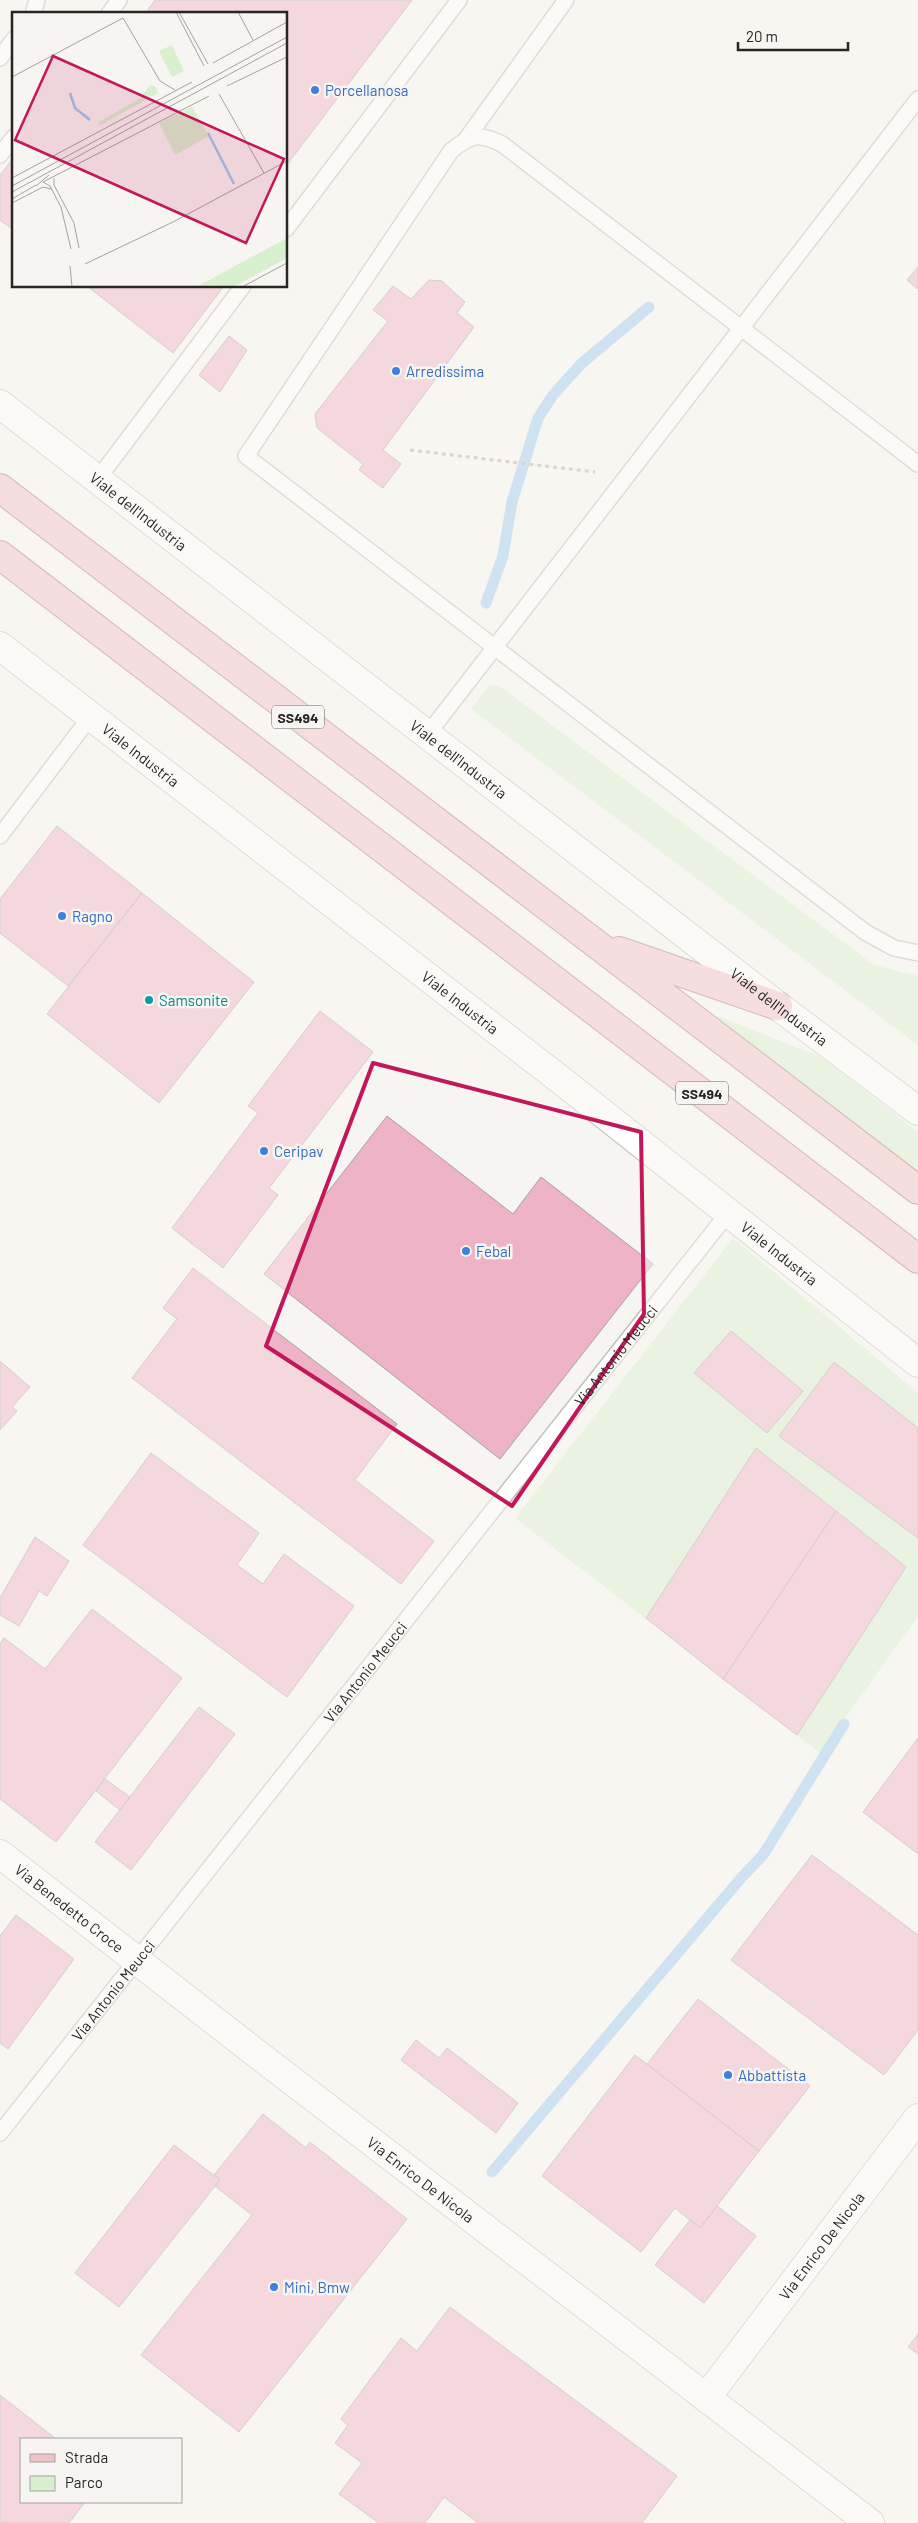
<svg xmlns="http://www.w3.org/2000/svg" width="918" height="2523" font-family="Barlow,sans-serif">
	<rect width="100%" height="100%" fill="#f7f5f1"/>
	<!-- green -->
	<path fill="#d9f0cf" d="M490,684L502,688L874,965L918,976V1045L471,709Z
		M700,1009L821,1057L918,1132V1176Z
		M733,1238L918,1393V1616L820,1753L515,1518Z"/>
	<g fill="none" stroke-linecap="round" stroke-linejoin="round">
		<!-- stream -->
		<path stroke="#9bcbf1" stroke-width="11" d="M486,603L503,556L512,502L538,418L553,395L582,363L649,307
			M492,2172L742,1877L763,1855L844,1724"/>
	</g>
	<!-- building -->
	<path fill="#efb3c7" stroke="#a7a1a3" d="M155,0H412L286,166V14H145Z
		M14,157V230L0,220V175Z
		M918,267V289L907,280Z
		M429,280L442,281L465,302L457,313L474,327L383,450L401,464L383,488L359,470L363,464L317,428L315,414L388,321L373,310L393,286L411,299Z
		M87,286H224L173,353Z
		M229,336L247,350L220,392L199,375Z
		M57,826L142,893L68,986L0,933V899Z
		M142,893L254,982L159,1103L47,1014Z
		M320,1011L373,1052L269,1188L278,1195L223,1268L172,1228L258,1113L248,1106Z
		M387,1116L513,1214L541,1177L653,1264L500,1459L264,1274Z
		M193,1268L397,1424L355,1480L434,1541L401,1584L132,1378L177,1319L163,1308Z
		M731,1331L803,1391L767,1433L694,1373Z
		M0,1361L30,1387L12,1407L17,1411L0,1430Z
		M834,1362L918,1428V1538L779,1436Z
		M756,1448L836,1511L723,1679L646,1618Z
		M151,1453L259,1533L237,1565L263,1584L284,1554L354,1606L287,1697L83,1545Z
		M836,1511L906,1567L797,1735L723,1679Z
		M35,1537L69,1561L47,1596L39,1591L19,1626L0,1615V1598Z
		M92,1609L182,1678L56,1842L0,1799V1644L4,1638L45,1669Z
		M199,1707L235,1734L131,1870L95,1842Z
		M918,1738V1854L863,1812Z
		M105,1779L130,1797L120,1810L96,1791Z
		M812,1855L918,1935V2030L884,2075L731,1960Z
		M16,1915L74,1959L8,2049L0,2043V1936Z
		M698,1999L810,2086L759,2151L647,2064Z
		M416,2040L439,2058L447,2048L518,2103L496,2133L401,2060Z
		M635,2055L759,2151L700,2228L675,2208L641,2252L542,2176Z
		M263,2114L306,2148L310,2142L407,2219L239,2432L141,2355L252,2215L215,2186L220,2180L214,2175Z
		M174,2145L220,2180L119,2307L75,2273Z
		M717,2206L756,2236L704,2303L655,2265L690,2220L700,2228Z
		M450,2307L677,2476L642,2523H478L444,2497L425,2523H379L339,2494L362,2463L335,2443L348,2425L341,2419L401,2338L417,2351Z
		M918,2334V2354L908,2347Z
		M0,2395L56,2439H21V2502H85L69,2523H0Z"/>
	<g fill="none" stroke-linecap="round" stroke-linejoin="round">
		<defs>
			<g id="lane">
				<path d="M33,14L37,0"/>
				<path d="M109,14L119,0"/>
				<path d="M0,58L14,39"/>
				<path d="M467,138L566,0"/>
				<path d="M0,155L14,137"/>
				<path d="M286,229L459,0"/>
				<path d="M918,464L502,144C478,132 470,135 451,151L246,456L865,932L894,948L918,953"/>
				<path d="M97,480L243,286"/>
				<path d="M427,735L918,99"/>
				<path d="M0,836L91,716"/>
				<path id="s1" d="M0,2133L729,1212"/>
			</g>
			<g id="street">
				<path id="s2" d="M0,404L778,1006L918,1111"/>
				<path id="s3" d="M0,646L562,1081L918,1363"/>
				<path id="s4" d="M0,1854L261,2057L870,2523"/>
				<path id="s5" d="M706,2398L918,2118"/>
			</g>
			<path id="primary" d="M0,488L918,1190
				M0,555L918,1259
				M619,951L778,1006"/>
		</defs>
		<!-- lane casing -->
		<use href="#lane" stroke="#c0beb9" stroke-width="18"/>
		<!-- street casing -->
		<use href="#street" stroke="#c0beb9" stroke-width="30"/>
		<!-- primary casing -->
		<use href="#primary" stroke="#a47173" stroke-width="30"/>
		<!-- path -->
		<path stroke="#b2b0ad" stroke-width="3" stroke-dasharray="4 4" stroke-linecap="butt" d="M410,450L595,472"/>
		<!-- lane -->
		<use href="#lane" stroke="#fff" stroke-width="15"/>
		<!-- street -->
		<use href="#street" stroke="#fff" stroke-width="28"/>
		<!-- primary -->
		<use href="#primary" stroke="#f1c2c5" stroke-width="28"/>
	</g>
	<!-- marked area -->
	<path d="M0 0H918V2523H0ZM373,1063L641,1132L644,1314L512,1506L266,1346Z" fill="#f7f5f1" fill-opacity=".55" fill-rule="evenodd"/>
	<path fill="none" stroke="#c2185b" stroke-width="4" stroke-linejoin="round" d="M373,1063L641,1132L644,1314L512,1506L266,1346Z"/>
	<!-- markers -->
	<g fill="#3f7fe0" stroke="#f7f5f1" stroke-width="2">
		<circle cx="315" cy="90" r="5"/>
		<circle cx="396" cy="371" r="5"/>
		<circle cx="62" cy="916" r="5"/>
		<circle cx="264" cy="1151" r="5"/>
		<circle cx="466" cy="1251" r="5"/>
		<circle cx="728" cy="2075" r="5"/>
		<circle cx="274" cy="2287" r="5"/>
	</g>
	<circle fill="#0f9aa8" stroke="#f7f5f1" stroke-width="2" cx="149" cy="1000" r="5"/>
	<g text-anchor="middle" dominant-baseline="central" stroke-width="5" stroke-linejoin="round" paint-order="stroke">
		<!-- shield labels -->
		<g fill="#f7f5f1" stroke="#656462" stroke-width="1">
			<rect x="272" y="705.5" width="52" height="23" rx="4"/>
			<rect x="676" y="1081.5" width="52" height="23" rx="4"/>
		</g>
		<g font-size="14" font-weight="bold" fill="#272624">
			<text x="298" y="717">SS494</text>
			<text x="702" y="1093">SS494</text>
		</g>
		<!-- shop labels -->
		<g font-size="15" fill="#366cbe" stroke="#f7f5f1" text-anchor="start">
			<text x="325" y="90">Porcellanosa</text>
			<text x="406" y="371">Arredissima</text>
			<text x="72" y="916">Ragno</text>
			<text x="274" y="1151">Ceripav</text>
			<text x="476" y="1251">Febal</text>
			<text x="738" y="2075">Abbattista</text>
			<text x="284" y="2287">Mini, Bmw</text>
		</g>
		<!-- street labels -->
		<g font-size="15" fill="#272624" stroke="#f7f5f1">
			<text stroke="none"><textPath href="#s2" startOffset="175">Viale dell'Industria</textPath></text>
			<text stroke="none"><textPath href="#s3" startOffset="178">Viale Industria</textPath></text>
			<text stroke="none"><textPath href="#s2" startOffset="580">Viale dell'Industria</textPath></text>
			<text stroke="none"><textPath href="#s3" startOffset="582">Viale Industria</textPath></text>
			<text stroke="none"><textPath href="#s2" startOffset="985">Viale dell'Industria</textPath></text>
			<text stroke="none"><textPath href="#s3" startOffset="988">Viale Industria</textPath></text>
			<text stroke="none"><textPath href="#s1" startOffset="992">Via Antonio Meucci</textPath></text>
			<text stroke="none"><textPath href="#s1" startOffset="588">Via Antonio Meucci</textPath></text>
			<text stroke="none"><textPath href="#s4" startOffset="88">Via Benedetto Croce</textPath></text>
			<text stroke="none"><textPath href="#s1" startOffset="182">Via Antonio Meucci</textPath></text>
			<text stroke="none"><textPath href="#s4" startOffset="532">Via Enrico De Nicola</textPath></text>
			<text stroke="none"><textPath href="#s5" startOffset="191">Via Enrico De Nicola</textPath></text>
		</g>
		<!-- culture labels -->
		<g font-size="15" fill="#0d838f" stroke="#f7f5f1" text-anchor="start">
			<text x="159" y="1000">Samsonite</text>
		</g>
	</g>
	<!-- overview -->
	<g transform="translate(12 12)">
		<rect width="275" height="275" fill="#f7f5f1"/>
		<path d="M160,33L172,59L160,65L147,39ZM138,73L144,75L146,81L87,114V110L127,87ZM180,95L197,124L163,143L147,111ZM275,226V246L221,275L186,274Z" fill="#d9f0cf"/>
		<path fill="none" stroke="#9bcbf1" stroke-width="2.5" d="M58,81L63,96L78,108M196,121L222,172"/>
		<path fill="none" stroke="#a4a29f" stroke-width="1" d="M164,0L192,54M167,0L196,52M226,0L241,28M201,51L275,10M0,65L111,6L148,69L163,78M215,74L275,45M207,82L252,161M0,166L180,70M42,166V173L62,211L67,236M31,170L197,84M31,170L38,174L49,195L59,237M0,174L275,25M24,174L37,163M0,180L275,31M0,187L24,173M0,191L31,175L39,177M73,252L161,210L275,149M58,254L60,275M230,275L275,251"/>
		<path fill="#c2185b" fill-opacity="0.15" stroke="#c2185b" stroke-width="2.5" d="M41,44L272,147L234,231L3,128Z"/>
		<rect width="275" height="275" fill="none" stroke="#272624" stroke-width="2.5"/>
	</g>
	<!-- legend -->
	<rect x="20" y="2438" width="162" height="65" fill="#f7f5f1" stroke="#a4a29f"/>
	<rect x="30" y="2454" width="25" height="8" fill="#f1c2c5" stroke="#a4a29f"/>
	<text x="65" y="2463" font-size="15" fill="#272624">Strada</text>
	<rect x="30" y="2476" width="25" height="15" fill="#d9f0cf" stroke="#a4a29f"/>
	<text x="65" y="2488" font-size="15" fill="#272624">Parco</text>
	<!-- scale -->
	<path d="M738 42v8h110v-8" fill="none" stroke="#272624" stroke-width="2.5"/>
	<text x="746" y="42" font-size="15" fill="#272624" stroke="#f7f5f1" stroke-width="4" paint-order="stroke">20 m</text>
</svg>
